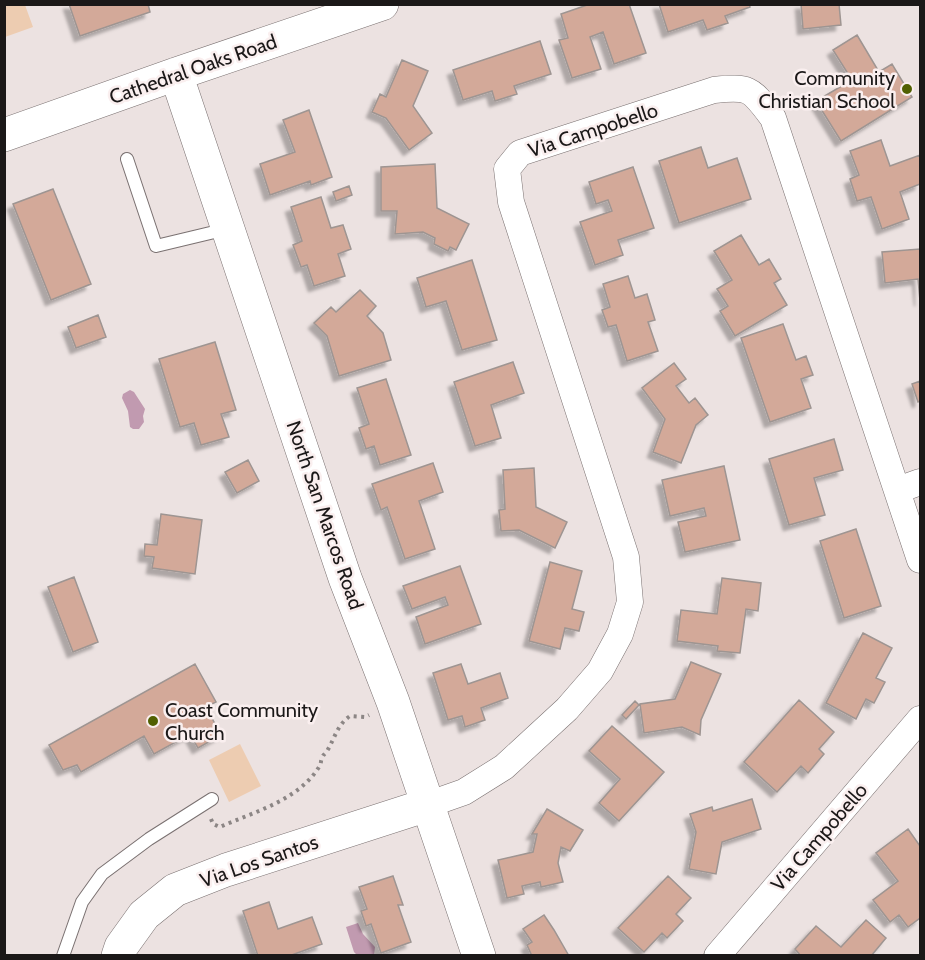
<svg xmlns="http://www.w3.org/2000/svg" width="925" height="960" font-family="Cabin,sans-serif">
	<defs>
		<filter id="shadow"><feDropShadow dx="-5.5" dy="5.5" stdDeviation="1.5" flood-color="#0004"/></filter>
	</defs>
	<rect width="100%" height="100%" fill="#ece2e1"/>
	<!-- green -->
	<path fill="#edccb1" d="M4,5H25L33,27L5,37Z
		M240,744L261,786L229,802L209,760Z"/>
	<!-- water -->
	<path fill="#c19ab0" d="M130,390L134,392L145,409L143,416L144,422L139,429H133L130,427L128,411L122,398L123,394Z
		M358,923L363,934L375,947L374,955H357L354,952L346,927Z"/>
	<!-- building -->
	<path fill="#d3a999" stroke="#9e9592" stroke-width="1.5" filter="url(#shadow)" d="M69,4H148L150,12L80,36Z
		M590,4H629L646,53L614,64L603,32L590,37L601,69L572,78L559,40L568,38L561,14Z
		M659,4H749L750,7L725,16L728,23L707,30L703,20L668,32Z
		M801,4H839L841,25L803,29Z
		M857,35L879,72L892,64L912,97L841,141L816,101L852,80L833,50Z
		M540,41L551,74L514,86L517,94L495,101L492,91L463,100L453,70Z
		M402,60L428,71L413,106L432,133L409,150L386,118L372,112L380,94L386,97Z
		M309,110L332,177L311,185L310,181L270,195L260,164L295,152L283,120Z
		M881,140L890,166L920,155V184L900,192L909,219L882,229L871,197L857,201L850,179L859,175L850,151Z
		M701,147L708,168L737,158L751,199L679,223L659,161Z
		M435,164L437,208L469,224L456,250L450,247L448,251L434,244L435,238L423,232L395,234L397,211H381V167Z
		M633,167L654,228L618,240L623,255L595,265L580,222L612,211L608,200L596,204L589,182Z
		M349,186L352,195L336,201L333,192Z
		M53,189L91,284L51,300L13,204Z
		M321,197L331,228L343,225L351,249L338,254L345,276L314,286L307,265L301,267L293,245L302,241L291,207Z
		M741,235L759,265L769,259L781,279L774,283L787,305L735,336L720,311L728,306L717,289L732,280L714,251Z
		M920,249V301L918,279L885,283L882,252Z
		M472,260L497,340L462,350L446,301L426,307L417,278Z
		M628,276L635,298L647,294L655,320L648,322L658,351L627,361L616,325L608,327L602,310L610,307L603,284Z
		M360,290L376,306L367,316L383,333L391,360L339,376L327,336L314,323L331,307L336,312Z
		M98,315L106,337L76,348L68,327Z
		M783,324L796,360L806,356L813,375L801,379L811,408L770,422L741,338Z
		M215,342L236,410L221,414L229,437L201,445L194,423L180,427L159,359Z
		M513,362L524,393L491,405L501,438L475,446L454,382Z
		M674,363L686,379L676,386L689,403L695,398L708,415L696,425L681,463L653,452L665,419L642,388Z
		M386,379L411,455L380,465L374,446L366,449L359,428L369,424L357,388Z
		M920,381V401L918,402L912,384Z
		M834,439L843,470L814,478L825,515L789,525L769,459Z
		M248,460L259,481L237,493L225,472Z
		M433,463L443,492L419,501L435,549L405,559L387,507L381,510L372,484Z
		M724,466L740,540L685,552L678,522L706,516L704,508L670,516L662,480Z
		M534,468L536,507L567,522L555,548L519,530L501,531L499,510L505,509L503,470Z
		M161,514L202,520L195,574L152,568L154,557L144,556L145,544L157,545Z
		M856,529L881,606L844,618L820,541Z
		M550,562L582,571L572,609L584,612L579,631L565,628L560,649L529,641Z
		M460,566L481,624L425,644L416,617L448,605L445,597L412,609L403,586Z
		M74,577L98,642L73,652L48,587Z
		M722,578L761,583L758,611L746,609L740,653L717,651L718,646L677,641L681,610L717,614Z
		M863,633L892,648L876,678L885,682L874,703L866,699L856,719L826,703Z
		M691,662L721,674L701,720L700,735L682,727L644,733L640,704L675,699Z
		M195,664L216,702L206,707L221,735L198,748L190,734L154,754L144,736L81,772L77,765L63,770L49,745Z
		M461,664L468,684L500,673L508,698L481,708L485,720L465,727L462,716L448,720L433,673Z
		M799,700L834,732L819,749L824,754L808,773L801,766L777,792L744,762Z
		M635,701L639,705L626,719L622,715Z
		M612,726L664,772L619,821L599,803L620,779L589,751Z
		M752,799L761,829L722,842L716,874L689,869L696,832L690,814L712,807L713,811Z
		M547,809L583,830L570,851L561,847L558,863L563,882L541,887L540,882L522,886L524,894L507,898L498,860L533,852L537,834H532Z
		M908,829L920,846V918L908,927L899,915L890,922L873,900L898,881L876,853Z
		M393,876L403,905H398L411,942L381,953L371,924L366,926L361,911L367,909L359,887Z
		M668,876L691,898L676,914L683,921L667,938L662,933L644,952L618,928Z
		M269,902L278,929L312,917L322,944L289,956H258L243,911Z
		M544,915L554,930L569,956H532L527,945L532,942L523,929Z
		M866,920L886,938L871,956H801L795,949L816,926L841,947Z"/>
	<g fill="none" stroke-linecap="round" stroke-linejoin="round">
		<defs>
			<path id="lane" d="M127,159L156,246L227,229
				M63,956L82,902L102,874L149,839L212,799"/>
			<path id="street" d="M898,490L920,482
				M427,805L464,792L504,767L567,709L600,671L620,634L630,602L626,557L511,202L507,169L520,153L714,90C751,86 751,89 773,118L920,560
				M717,956L920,719"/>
			<path id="secondary" d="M176,74L345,578L393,702L479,956
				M4,135L176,74L382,4
				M118,956L121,947L144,915L175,890L226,870L427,805"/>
		</defs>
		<!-- lane casing -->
		<use href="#lane" stroke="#7a7171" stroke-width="14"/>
		<!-- street casing -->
		<use href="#street" stroke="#7a7171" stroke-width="27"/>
		<!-- secondary casing -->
		<use href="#secondary" stroke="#7a7171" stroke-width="34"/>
		<!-- path -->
		<path stroke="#8c8685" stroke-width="4" stroke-dasharray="3 4.5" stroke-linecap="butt" d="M211,819L213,824L220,827C253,812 298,801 319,767C322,762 320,763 322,758C324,753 324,756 327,751C335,738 337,725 350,716L365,717L369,715"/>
		<!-- lane -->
		<use href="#lane" stroke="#fff" stroke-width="12"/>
		<!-- street -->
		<use href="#street" stroke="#fff" stroke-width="26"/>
		<!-- secondary -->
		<use href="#secondary" stroke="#fff" stroke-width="33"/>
	</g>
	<!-- markers -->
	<g fill="#516002" stroke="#faefef" stroke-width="2">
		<circle cx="907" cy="89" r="6"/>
		<circle cx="153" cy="721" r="6"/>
	</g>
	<g text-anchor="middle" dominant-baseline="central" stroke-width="5" stroke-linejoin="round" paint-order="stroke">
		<!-- street labels -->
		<g font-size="20" fill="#1b1818" stroke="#faefef">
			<text transform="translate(193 69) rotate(-19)">Cathedral Oaks Road</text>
			<text transform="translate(593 130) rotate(-18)">Via Campobello</text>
			<text transform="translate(325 515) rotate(71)">North San Marcos Road</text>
			<text transform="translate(819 837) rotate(-49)">Via Campobello</text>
			<text transform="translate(259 861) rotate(-19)">Via Los Santos</text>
		</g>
		<!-- poi labels -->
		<g font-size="20" fill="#1b1818" stroke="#faefef" text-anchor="end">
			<text x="895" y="78">Community<tspan x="895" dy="23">Christian School</tspan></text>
			<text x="165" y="710" text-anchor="start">Coast Community<tspan x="165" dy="23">Church</tspan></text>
		</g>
	</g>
	<!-- border -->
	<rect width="925" height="960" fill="none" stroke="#1b1818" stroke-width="12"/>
</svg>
